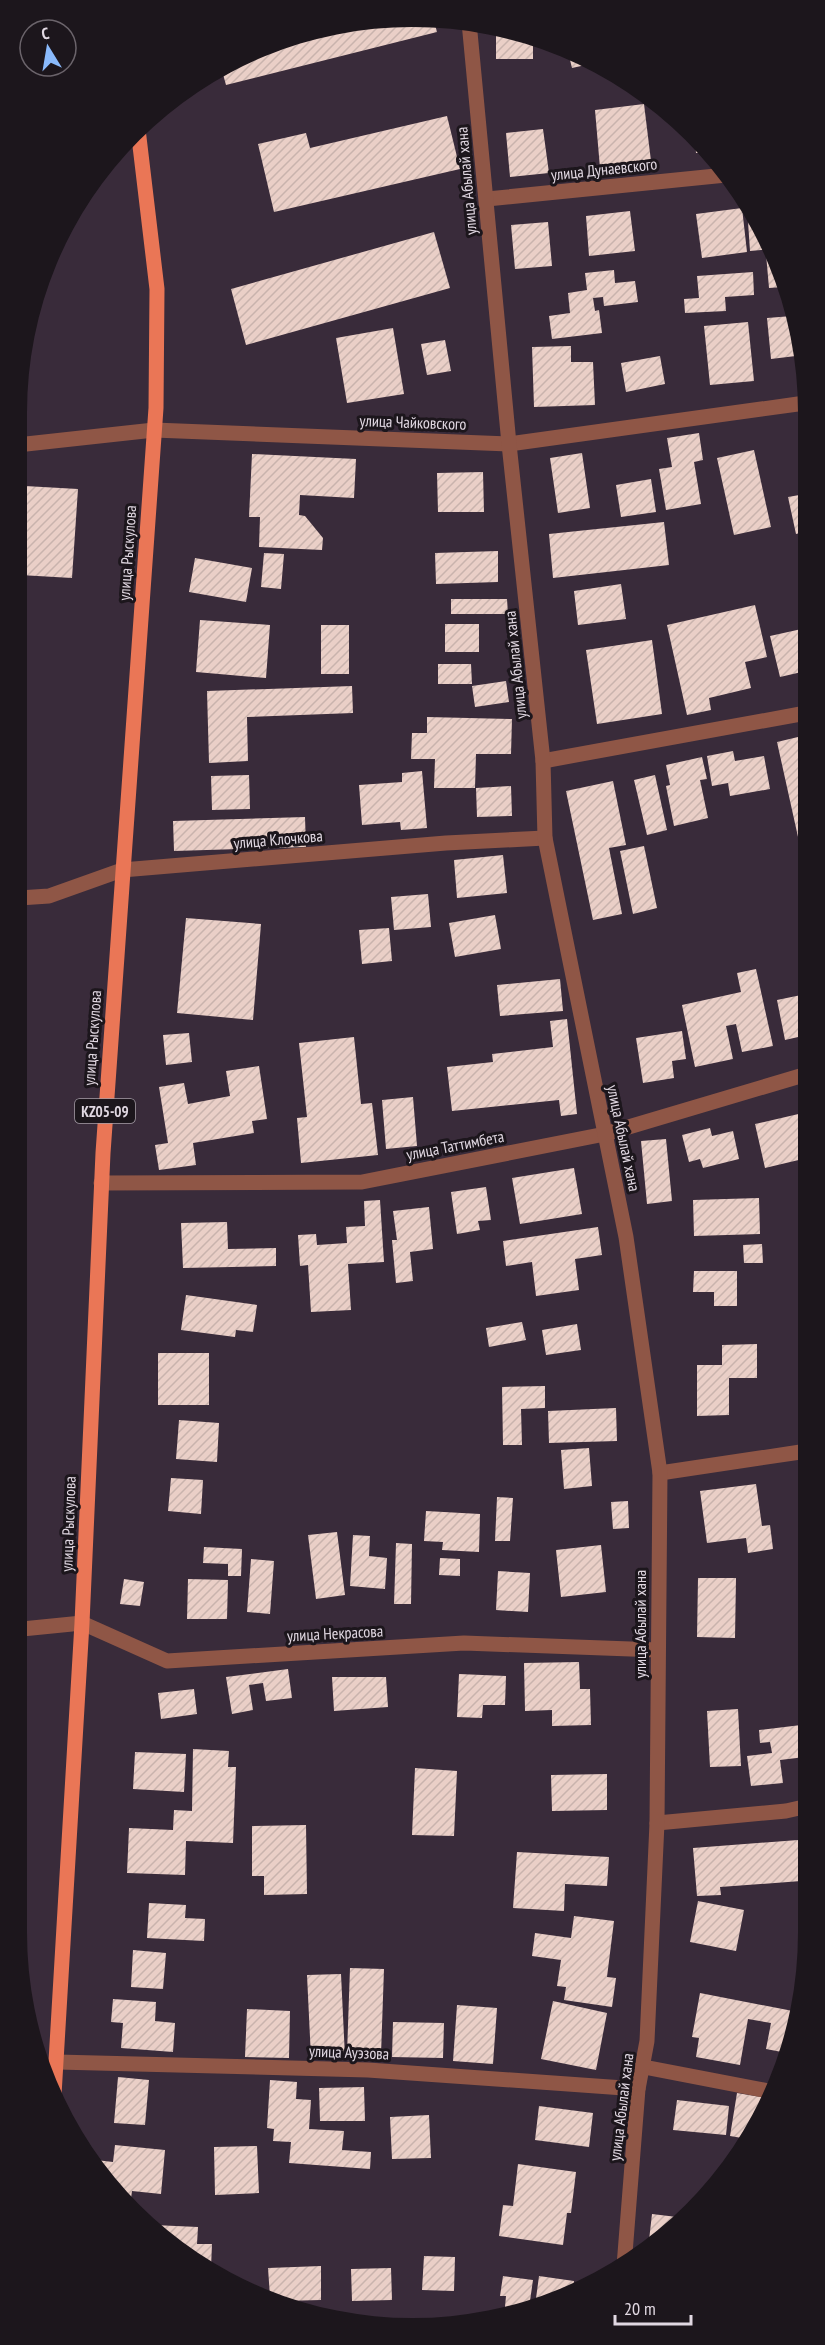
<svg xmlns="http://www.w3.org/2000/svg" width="825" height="2345" font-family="'PT Sans Narrow',sans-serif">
	<defs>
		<pattern id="building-hatch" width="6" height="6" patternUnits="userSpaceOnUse" patternTransform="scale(1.5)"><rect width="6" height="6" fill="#eacfc7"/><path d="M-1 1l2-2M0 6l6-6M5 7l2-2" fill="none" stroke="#c9b3ad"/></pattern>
	</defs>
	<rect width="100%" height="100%" fill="#392b3a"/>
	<!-- building -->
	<path fill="url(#building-hatch)" d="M433,17L437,32L226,85L221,67L285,38L360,20Z
		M496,28L515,30L533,38V59H496Z
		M568,52L583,58L595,63L572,68Z
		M644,104L651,161L600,168L595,110Z
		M447,116L460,169L274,212L258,144L306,133L310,148Z
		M543,129L549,173L510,177L506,133Z
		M695,139L710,151L711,153H696Z
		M747,207L768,238L771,249L750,251Z
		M742,208L747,252L702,258L696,214Z
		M630,211L635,251L589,256L586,216Z
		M548,222L552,266L515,269L511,225Z
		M434,232L450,288L246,345L231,289Z
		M773,253L783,287L769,288L766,254Z
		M614,270L615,283L635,281L638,302L604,306L603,297L593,298L595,311L599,310L602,333L552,339L549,316L570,313L568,293L587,290L585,273Z
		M753,272L754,295L725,297L726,311L685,313L684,299L699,298L697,276Z
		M792,316L804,355L771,359L767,318Z
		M748,322L754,381L710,385L704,326Z
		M393,328L404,394L347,403L336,338Z
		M445,340L451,371L427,375L421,344Z
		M571,346V362H593L595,405L534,407L532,347Z
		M660,356L665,384L626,392L621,363Z
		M699,433L703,460L694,462L701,504L666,510L659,469L672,467L667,438Z
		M754,450L771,527L734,535L717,458Z
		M582,453L590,508L558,513L550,458Z
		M252,454L356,459L354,498L300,495L299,515L305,516L323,538L322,550L259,547L260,517H249Z
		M483,472L484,512H438L437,473Z
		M651,479L656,512L621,517L616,485Z
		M25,486L78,489L72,578L20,575Z
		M805,494V532L796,534L788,497Z
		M664,522L669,565L553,578L549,534Z
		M498,551V582L436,584L435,553Z
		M264,553L284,554L281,589L261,587Z
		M195,558L252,568L246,602L189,592Z
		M621,584L626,619L578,625L574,591Z
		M451,599H507L508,614H451Z
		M755,605L767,657L745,662L751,688L709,698L711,710L687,715L667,625Z
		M200,620L270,625L266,678L196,672Z
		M445,624H479V652H445Z
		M321,625H349V674H321Z
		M806,628V671L780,677L770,636Z
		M652,640L662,714L597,724L586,650Z
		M438,664H471L472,684H438Z
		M506,681L509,702L475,707L472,686Z
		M352,686L353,713L247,717L248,761L209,763L207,691Z
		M427,717L512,719L511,754H476L475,788H434L435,759H411L412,733H427Z
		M798,737L800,745L806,744V854L802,855L777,742Z
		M733,751L735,761L764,756L770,789L730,796L728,783L712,786L707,756Z
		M702,757L707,779L700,780L708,818L674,826L666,786L670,785L666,765Z
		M422,771L427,828L401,830L400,822L362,825L359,785L402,782V773Z
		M249,775L250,809L212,810L211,776Z
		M655,775L667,830L647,835L634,780Z
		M613,781L626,845L609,848L622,914L593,920L566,791Z
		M511,786L512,816L477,817L476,788Z
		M305,817L306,847L174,851L173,821Z
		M644,846L657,908L633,914L620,851Z
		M503,855L507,893L457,898L454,860Z
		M428,894L431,927L394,930L391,897Z
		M495,915L501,949L455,957L449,923Z
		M186,918L261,924L253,1020L177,1013Z
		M389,928L392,961L362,964L359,930Z
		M756,969L773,1046L742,1052L736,1024L726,1026L733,1059L695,1067L682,1005L741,992L737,973Z
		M560,979L563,1011L500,1016L497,985Z
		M806,994L807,1035L785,1040L777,1000Z
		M567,1019L577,1114L561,1116L559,1100L452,1111L447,1067L493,1062L492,1054L553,1047L550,1021Z
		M682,1031L686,1059L672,1061L674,1078L643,1083L636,1038Z
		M189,1033L192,1062L166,1065L163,1035Z
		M354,1037L361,1104L372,1103L378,1155L301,1163L297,1118L307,1117L299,1043Z
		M259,1066L267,1119L252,1121L254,1133L193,1143L196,1165L159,1170L155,1145L168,1143L159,1087L184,1083L188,1104L230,1096L226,1071Z
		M413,1097L417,1146L386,1149L382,1100Z
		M807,1112V1158L765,1168L755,1124Z
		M710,1128L712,1136L733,1131L739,1159L703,1168L700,1159L689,1162L682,1135Z
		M666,1139L672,1201L647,1204L641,1141Z
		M574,1168L582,1214L520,1224L512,1178Z
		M486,1187L491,1220L478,1221L480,1230L457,1234L451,1192Z
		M759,1198L760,1234L694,1236L693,1200Z
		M380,1200L384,1262L348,1264L351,1310L311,1312L308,1265L300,1266L298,1235L316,1234L317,1245L347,1243L346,1227L365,1226L364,1201Z
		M429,1207L433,1249L410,1252L413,1281L396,1283L392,1240H397L393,1211Z
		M227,1222L228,1249L276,1248V1266L183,1268L181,1223Z
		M598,1227L602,1255L575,1259L579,1290L536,1296L532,1262L506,1266L503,1241Z
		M762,1244L763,1263H744L743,1245Z
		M694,1271H737V1306H714V1292H693Z
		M186,1295L257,1305L253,1332L236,1330L235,1337L181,1330Z
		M522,1322L526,1340L489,1347L486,1328Z
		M577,1324L581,1350L546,1355L542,1330Z
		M807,1336V1412H803L799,1337Z
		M757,1344V1378H729V1415L697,1416V1365H722V1345Z
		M158,1353H209V1405H158Z
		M545,1386V1408L521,1409L522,1445H503L502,1387Z
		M616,1408L617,1441L549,1443L548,1411Z
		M179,1420L219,1423L217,1462L176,1459Z
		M589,1448L592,1486L564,1489L561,1450Z
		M171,1478L203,1480L201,1514L168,1511Z
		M756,1484L762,1526L770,1525L773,1549L748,1553L746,1538L707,1543L700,1491Z
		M497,1497L513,1498L510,1541H495Z
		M628,1501L629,1528L613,1529L611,1502Z
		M426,1511L480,1514L479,1552L442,1550L443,1542L424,1541Z
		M337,1532L345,1595L316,1599L308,1535Z
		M353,1535L370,1536L369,1556L387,1558L385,1589L350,1586Z
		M396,1543L412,1544L411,1604H394Z
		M601,1545L606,1592L561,1597L556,1550Z
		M204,1547L242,1549L241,1576H228V1564L203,1563Z
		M440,1558L460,1559V1576L439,1575Z
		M251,1559L274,1561L270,1614L247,1612Z
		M498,1571L530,1573L528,1612L496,1610Z
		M698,1578H736L735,1638L697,1637Z
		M124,1579L144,1582L140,1606L120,1604Z
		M188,1579L228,1580L227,1619H187Z
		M579,1662L580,1689H590L591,1725L552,1726V1710L525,1711L524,1663Z
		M288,1669L292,1698L266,1701L263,1683L249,1685L253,1710L232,1714L226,1677Z
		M459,1674L506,1676L505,1705H483L482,1718L457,1717Z
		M332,1677H386L388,1707L334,1711Z
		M194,1689L197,1714L161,1719L158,1693Z
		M738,1709L741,1766L710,1767L707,1711Z
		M801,1725L805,1757L780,1760L783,1783L751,1786L747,1756L772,1753L770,1742L760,1743L759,1730Z
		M193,1749L229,1751L228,1767H236L233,1843L186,1841L185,1875L127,1873L129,1828L173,1830L174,1810L192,1811Z
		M135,1752L186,1754L184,1792L133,1789Z
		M415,1768L457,1771L454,1836L412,1835Z
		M607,1774V1810L552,1811L551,1775Z
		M306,1825L307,1894L264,1895V1876H252V1826Z
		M798,1840L801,1881L720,1887L721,1895L697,1896L693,1848Z
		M517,1852L609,1857L607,1886L565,1884L564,1911L513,1908Z
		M698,1901L744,1910L736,1951L690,1942Z
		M149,1903L186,1905L185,1918L205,1919L204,1941L147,1938Z
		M574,1916L614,1921L607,1977L616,1978L612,2007L564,2000L566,1987L557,1986L561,1960L532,1956L535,1933L571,1938Z
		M133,1950L166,1953L163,1989L131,1987Z
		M350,1968L384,1969L381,2055L347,2054Z
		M341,1974L345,2057L311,2058L307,1975Z
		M700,1993L798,2012L795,2035L787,2053L766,2049L771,2023L748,2019L740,2065L696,2057L699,2038L692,2037Z
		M113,1999L156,2002L155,2021L175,2023L173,2052L121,2048L123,2023L111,2022Z
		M553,2001L607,2013L596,2070L541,2059Z
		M457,2005L497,2008L493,2064L453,2061Z
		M247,2009L290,2011L289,2058L245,2057Z
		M393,2022L444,2023L443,2058L392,2057Z
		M118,2077L149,2080L145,2125L114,2123Z
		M270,2080L297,2082L296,2099L311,2100L309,2129L344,2131L342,2150L371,2152L370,2169L289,2163L291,2142L273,2141L274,2129L267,2128Z
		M364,2087L365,2121H320L319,2088Z
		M737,2093L767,2098L748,2139L730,2136Z
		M677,2100L729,2106L726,2135L673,2130Z
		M539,2106L593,2113L589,2147L535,2140Z
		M429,2115L431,2158L392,2159L390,2117Z
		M115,2145L165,2150L161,2194L132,2191L130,2206L115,2194L96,2163V2160L113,2162Z
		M257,2146L259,2193L215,2195L214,2147Z
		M518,2164L576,2172L571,2213H567L563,2245L499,2236L503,2205L513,2206Z
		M652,2214L677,2217L676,2226L648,2249Z
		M154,2225L198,2227L197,2244H212L211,2268L204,2267L172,2247L154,2230Z
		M424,2256L455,2257L454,2291L422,2290Z
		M321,2266V2300L283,2301L270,2297L268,2268Z
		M391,2268L392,2300L352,2301L351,2269Z
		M503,2276L533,2280L529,2308L504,2317L506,2296H500Z
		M539,2276L574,2281L573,2289L535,2306Z"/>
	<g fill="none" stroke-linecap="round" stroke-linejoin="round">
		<!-- minor -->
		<path stroke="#8f5646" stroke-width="15" d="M487,199L726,175
			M17,445L154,430L509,444L805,403
			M543,761L806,713
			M19,898L49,896L122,870L446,843L545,838
			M101,1183L362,1182L605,1134L807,1074
			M660,1473L807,1451
			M22,1629L82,1623L167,1661L464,1643L658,1650
			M657,1823L786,1811L808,1806
			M57,2062L368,2070L638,2089
			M644,2067L769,2091"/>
		<!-- tertiary -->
		<path stroke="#8f5646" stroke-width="15" d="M469,22L509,444L543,761L545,838L626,1237L660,1473L657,1823L647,2041L638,2089L624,2266"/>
		<!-- primary -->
		<path stroke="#ea7656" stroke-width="15" d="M54,2095L82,1623L103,1153L156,408L157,289L138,129"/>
	</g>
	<g text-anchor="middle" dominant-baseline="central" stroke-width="6" stroke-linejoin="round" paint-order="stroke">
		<!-- shield labels -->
		<rect fill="#1c161c" stroke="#a69ea7" stroke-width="1.5" x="75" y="1099" width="60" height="24" rx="4.5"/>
		<g font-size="15" font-weight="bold" fill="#e1d8e2">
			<text x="105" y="1111">KZ05-09</text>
		</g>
		<!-- street labels -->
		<g font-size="16" fill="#e1d8e2" stroke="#1c161c">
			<text transform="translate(604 169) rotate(-6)">улица Дунаевского</text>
			<text transform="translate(466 181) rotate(-95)">улица Абылай хана</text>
			<text transform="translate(413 422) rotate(2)">улица Чайковского</text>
			<text transform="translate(127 553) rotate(-86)">улица Рыскулова</text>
			<text transform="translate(515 665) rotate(-96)">улица Абылай хана</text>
			<text transform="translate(278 839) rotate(-5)">улица Клочкова</text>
			<text transform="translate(92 1038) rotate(-86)">улица Рыскулова</text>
			<text transform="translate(624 1138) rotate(78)">улица Абылай хана</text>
			<text transform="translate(455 1145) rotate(-11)">улица Таттимбета</text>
			<text transform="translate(68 1524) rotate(-88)">улица Рыскулова</text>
			<text transform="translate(640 1624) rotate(-90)">улица Абылай хана</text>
			<text transform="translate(335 1633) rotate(-3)">улица Некрасова</text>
			<text transform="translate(349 2052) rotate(2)">улица Ауэзова</text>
			<text transform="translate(621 2107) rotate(-83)">улица Абылай хана</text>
		</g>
	</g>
	<!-- crop -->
	<path d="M0 0H825V2345H0ZM412 27H413A385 385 0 0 1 798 412V1933A385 385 0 0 1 413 2318H412A385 385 0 0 1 27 1933V412A385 385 0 0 1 412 27Z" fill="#1c161c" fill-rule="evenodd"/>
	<!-- north arrow -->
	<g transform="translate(48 48) rotate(349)"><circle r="28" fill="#1c161c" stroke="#6b646b" stroke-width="1.5"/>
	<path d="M0-4.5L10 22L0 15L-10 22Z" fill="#8abafc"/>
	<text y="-9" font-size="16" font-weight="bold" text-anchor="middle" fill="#e1d8e2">С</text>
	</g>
	<!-- scale -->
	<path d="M615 2315v9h76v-9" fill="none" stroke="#e1d8e2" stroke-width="3"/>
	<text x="624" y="2315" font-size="18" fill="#e1d8e2" stroke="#1c161c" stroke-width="4.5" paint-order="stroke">20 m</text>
</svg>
